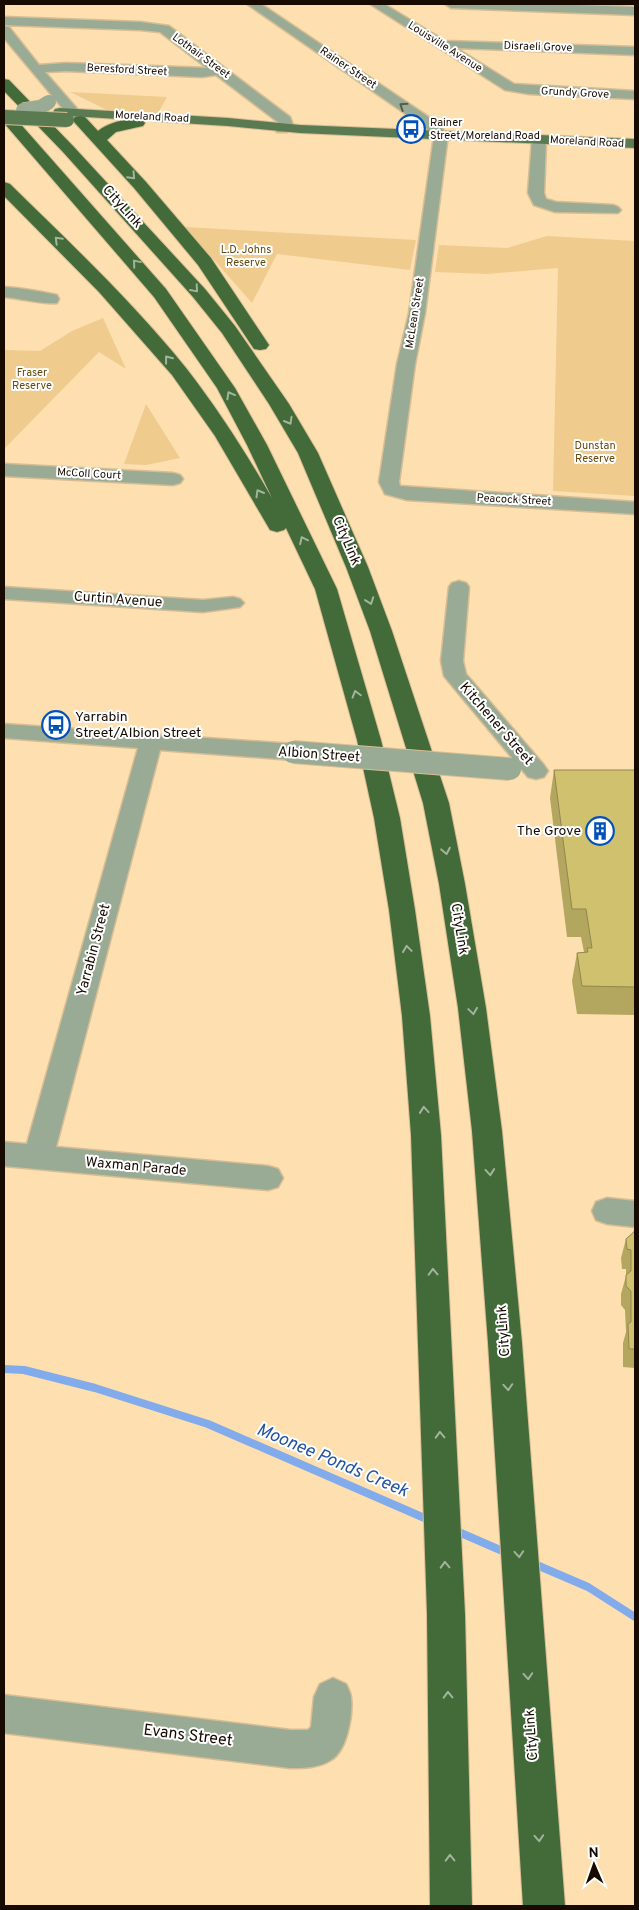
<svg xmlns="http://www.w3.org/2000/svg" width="639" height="1910" font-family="Overpass,sans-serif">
	<rect width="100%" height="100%" fill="#fddfb0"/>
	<!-- green -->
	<path fill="#f0cb8e" d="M70,92L167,97L158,113L107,110Z
		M185,227L416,240L410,270L277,254L252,303Z
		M547,236L635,241V496L553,491L558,268L487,274L435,272L439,245L507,248Z
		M103,318L126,369L99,352L4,449V350L40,351L72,331Z
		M146,404L180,458L146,465L124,464Z"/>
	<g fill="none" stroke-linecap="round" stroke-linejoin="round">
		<!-- stream -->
		<path stroke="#82abec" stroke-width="8" d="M4,1369L24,1370L95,1388L208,1424L429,1520
			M454,1530L507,1553
			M532,1563L588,1587L635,1617"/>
		<defs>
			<path id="minor" d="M247,4H261L436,122L448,135L425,313L415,364L399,482L400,486L635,502V514L407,500L385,494L379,482L397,364L409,313L434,136L426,128Z
				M370,4H384L445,41L635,47V55L456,48L514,84L635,91V99L529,94L505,90Z
				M445,4H543L635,7V15L451,8Z
				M4,17L140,22L169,26L290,117L293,125L287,132H277L275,129L279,124L278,122L216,75L202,77L66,71L45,72L87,120L85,123H75L4,38V26L9,27L39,65L66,63L207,68L160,32L140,30L4,25Z
				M539,136L544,137L546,140L544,193L546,199L556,202L613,205L618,207L621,210L618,213L555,212L534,205L528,193L532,140L534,137Z
				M4,287C22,288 39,291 57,295L59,299L57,303C45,305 18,298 4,297Z
				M4,464L173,473L180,475L183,479L180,483L173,485L4,476Z
				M459,581L466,583L469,587L463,661L466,674L544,765L548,771L544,777L536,779L528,777L444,676L441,661L449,587L452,583Z
				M4,587L203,600L233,597L240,599L244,603L240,607L203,612L4,599Z
				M4,724L293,744L301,747L305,752L301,757L293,760L160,750L56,1147L268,1166L278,1169L283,1178L278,1187L268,1190L4,1166V1142L27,1144L138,748L4,738Z
				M607,1198L635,1201V1227L607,1224L596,1220L592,1211L596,1202Z
				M333,1678L346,1684C348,1688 351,1694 351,1698C353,1715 347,1751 331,1760C318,1768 305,1768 290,1768L4,1733V1695L290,1730H308L311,1727L314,1697L320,1684Z"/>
			<path id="major" d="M60,108L228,118L300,125L635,139V148L300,133L228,126L55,115L53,112L55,109Z"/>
			<path id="highway" d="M4,79L9,80L73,146L205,289L235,326L289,404L318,453L368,567L392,631L449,803L465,884L486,1008L502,1131L522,1343L565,1906H523L488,1343L472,1131L458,1008L439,884L423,803L370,631L346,567L298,453L269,404L222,333L193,297L63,152L4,91Z
				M4,110L9,111L166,289L235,388L267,445L337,589L381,740L400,818L415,910L430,1016L441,1135L465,1614L472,1906H430L427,1614L411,1135L402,1016L389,910L374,818L357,740L315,589L286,528L284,530L277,532L270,530L215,436L172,375L99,292L4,196V182L10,184C70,243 133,302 186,368C218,409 246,453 272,498L247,445L217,388L154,297L4,123Z
				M80,116L85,117L98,131C108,122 130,117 143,120L145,123L143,126L116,132L107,140L146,182L211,258L269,345L266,349L260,350L254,349L198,265L134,188L75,123L73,120L75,117Z"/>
		</defs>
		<!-- minor casing -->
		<use href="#minor" stroke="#d8bd94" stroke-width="3"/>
		<!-- major casing -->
		<use href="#major" stroke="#d8bd94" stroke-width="2"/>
		<!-- highway casing -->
		<use href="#highway" stroke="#d8bd94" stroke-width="2"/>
		<!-- minor -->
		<use href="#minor" fill="#99ab94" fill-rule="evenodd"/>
		<!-- major -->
		<use href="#major" fill="#5a7b51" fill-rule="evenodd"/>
		<!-- highway -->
		<use href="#highway" fill="#436a39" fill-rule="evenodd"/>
		<defs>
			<path id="minor-bridge-far1" d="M23,110L41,107L49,102"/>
			<path id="minor-bridge" d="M293,752L510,769"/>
			<path id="major-bridge" d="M4,117L67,120"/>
		</defs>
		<!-- minor-bridge-far1 casing -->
		<use href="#minor-bridge-far1" stroke="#d8bd94" stroke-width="15" stroke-linecap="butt"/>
		<!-- minor-bridge casing -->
		<use href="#minor-bridge" stroke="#d8bd94" stroke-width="24" stroke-linecap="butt"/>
		<!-- major-bridge casing -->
		<use href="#major-bridge" stroke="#d8bd94" stroke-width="16" stroke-linecap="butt"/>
		<!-- minor-bridge-far1 -->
		<use href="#minor-bridge-far1" stroke="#99ab94" stroke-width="14"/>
		<!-- minor-bridge -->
		<use href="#minor-bridge" stroke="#99ab94" stroke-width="22"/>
		<!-- major-bridge -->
		<use href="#major-bridge" stroke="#5a7b51" stroke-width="14"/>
	</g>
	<!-- wall -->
	<path fill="#b3a65f" d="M554,770H635V1015L577,1014L572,981L577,953L584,952L581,937H567L550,798Z
		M635,1226V1368L623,1367V1343L626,1332L625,1310L621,1305V1294L626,1276V1269H622L621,1258L626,1239L633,1233Z"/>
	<!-- building -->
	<path fill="#d0c16f" stroke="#92874e" d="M554,770H635V987L582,986L577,953L588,952L587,948H592L586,909H572Z
		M635,1226V1349H629L628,1324L631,1322V1291L626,1286V1275L631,1271V1250L627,1249L626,1239L635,1231Z"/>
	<!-- one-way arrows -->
	<defs><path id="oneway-chevron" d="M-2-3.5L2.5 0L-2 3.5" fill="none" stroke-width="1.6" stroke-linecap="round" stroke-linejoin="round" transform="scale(1.25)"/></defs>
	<use stroke="#585b4a" href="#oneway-chevron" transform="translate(403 106) rotate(-146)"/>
	<g stroke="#a1b49c">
		<use href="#oneway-chevron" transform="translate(132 176) rotate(47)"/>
		<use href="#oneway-chevron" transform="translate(58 240) rotate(-135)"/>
		<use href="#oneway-chevron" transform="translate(136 263) rotate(-130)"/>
		<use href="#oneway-chevron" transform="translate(195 289) rotate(49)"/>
		<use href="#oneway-chevron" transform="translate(168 359) rotate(-128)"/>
		<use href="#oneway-chevron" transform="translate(230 395) rotate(-119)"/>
		<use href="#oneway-chevron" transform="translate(289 421) rotate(60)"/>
		<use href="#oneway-chevron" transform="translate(259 493) rotate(-120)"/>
		<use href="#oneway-chevron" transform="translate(303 540) rotate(-116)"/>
		<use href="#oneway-chevron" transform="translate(370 601) rotate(70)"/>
		<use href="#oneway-chevron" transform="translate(356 694) rotate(-106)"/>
		<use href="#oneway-chevron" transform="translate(446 851) rotate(79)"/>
		<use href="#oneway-chevron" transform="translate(407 949) rotate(-98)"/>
		<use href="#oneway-chevron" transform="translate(473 1011) rotate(82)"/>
		<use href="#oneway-chevron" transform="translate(424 1110) rotate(-95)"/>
		<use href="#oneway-chevron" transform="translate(490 1172) rotate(85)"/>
		<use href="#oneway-chevron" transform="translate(433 1272) rotate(-92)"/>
		<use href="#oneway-chevron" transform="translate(508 1387) rotate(86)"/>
		<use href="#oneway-chevron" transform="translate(440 1435) rotate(-92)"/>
		<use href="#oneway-chevron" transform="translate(519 1554) rotate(86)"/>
		<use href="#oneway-chevron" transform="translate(445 1565) rotate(-92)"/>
		<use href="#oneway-chevron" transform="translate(528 1676) rotate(86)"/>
		<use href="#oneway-chevron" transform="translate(448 1695) rotate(-91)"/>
		<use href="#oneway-chevron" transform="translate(539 1838) rotate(86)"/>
		<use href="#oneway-chevron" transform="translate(450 1858) rotate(-91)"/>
	</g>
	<!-- icons -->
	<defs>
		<symbol id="bus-ring" viewBox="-11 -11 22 22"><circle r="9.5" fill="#fff" stroke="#0251ba" stroke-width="1.5"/><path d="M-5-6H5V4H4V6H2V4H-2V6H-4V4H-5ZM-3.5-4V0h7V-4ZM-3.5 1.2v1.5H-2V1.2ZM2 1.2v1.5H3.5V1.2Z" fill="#0251ba"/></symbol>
		<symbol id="building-ring" viewBox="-11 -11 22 22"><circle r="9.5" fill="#fff" stroke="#0251ba" stroke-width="1.5"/><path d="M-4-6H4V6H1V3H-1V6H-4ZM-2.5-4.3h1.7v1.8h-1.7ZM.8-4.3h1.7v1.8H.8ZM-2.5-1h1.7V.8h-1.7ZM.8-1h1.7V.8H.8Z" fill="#0251ba"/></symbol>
	</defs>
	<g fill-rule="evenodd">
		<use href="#bus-ring" x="395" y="113" width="32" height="32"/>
		<use href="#bus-ring" x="40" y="709" width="32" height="32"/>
		<use href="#building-ring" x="584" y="815" width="32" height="32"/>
	</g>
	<g text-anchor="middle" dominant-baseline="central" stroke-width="4" stroke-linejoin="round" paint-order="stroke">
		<!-- far-street labels -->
		<g font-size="11" fill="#170b00" stroke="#fff">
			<text transform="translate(445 47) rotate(32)">Louisville Avenue</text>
			<text transform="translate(538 47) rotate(2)">Disraeli Grove</text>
			<text transform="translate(201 56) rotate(36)">Lothair Street</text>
			<text transform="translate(348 68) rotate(34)">Rainer Street</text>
			<text transform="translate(127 70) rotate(3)">Beresford Street</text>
			<text transform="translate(575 93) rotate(3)">Grundy Grove</text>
			<text transform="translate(152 117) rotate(3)">Moreland Road</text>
			<text transform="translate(587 142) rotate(3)">Moreland Road</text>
			<text transform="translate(415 313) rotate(-81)">McLean Street</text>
			<text transform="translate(89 474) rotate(3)">McColl Court</text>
			<text transform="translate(514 500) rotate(3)">Peacock Street</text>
		</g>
		<!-- far-poi labels -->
		<g font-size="11" fill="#170b00" stroke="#fff" text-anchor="start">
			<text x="430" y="123">Rainer<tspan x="430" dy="13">Street/Moreland Road</tspan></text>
		</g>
		<!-- far-park labels -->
		<g font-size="11" fill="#66490f" stroke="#fff">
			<text x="246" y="250">L.D. Johns<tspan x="246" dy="13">Reserve</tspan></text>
			<text x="32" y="373">Fraser<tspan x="32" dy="13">Reserve</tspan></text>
			<text x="595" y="446">Dunstan<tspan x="595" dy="13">Reserve</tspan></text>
		</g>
		<!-- street labels -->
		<g font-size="14" fill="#170b00" stroke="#fff">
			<text transform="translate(122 207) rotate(48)">CityLink</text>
			<text transform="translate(346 541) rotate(67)">CityLink</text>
			<text transform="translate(118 600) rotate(4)">Curtin Avenue</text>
			<text transform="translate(496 724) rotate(49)">Kitchener Street</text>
			<text transform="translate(319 755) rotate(4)">Albion Street</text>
			<text transform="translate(459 929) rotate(81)">CityLink</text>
			<text transform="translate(94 950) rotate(-75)">Yarrabin Street</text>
			<text transform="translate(136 1167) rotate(5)">Waxman Parade</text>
			<text transform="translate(504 1331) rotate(-94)">CityLink</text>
			<text transform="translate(532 1735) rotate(-94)">CityLink</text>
		</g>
		<!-- poi labels -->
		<g font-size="14" fill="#170b00" stroke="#fff" text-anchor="start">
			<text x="75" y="717">Yarrabin<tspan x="75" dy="16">Street/Albion Street</tspan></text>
			<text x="581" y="831" text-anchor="end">The Grove</text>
		</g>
		<!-- near-street labels -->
		<g font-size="16" fill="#170b00" stroke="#fff">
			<text transform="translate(188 1736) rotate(7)">Evans Street</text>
		</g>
		<!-- near-water labels -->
		<g font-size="18" font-style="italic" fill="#2354a0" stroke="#fff">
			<text transform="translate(332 1461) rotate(23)">Moonee Ponds Creek</text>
		</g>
	</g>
	<!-- border -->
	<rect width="639" height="1910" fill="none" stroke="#170b00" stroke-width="10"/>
	<!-- north arrow -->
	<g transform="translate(594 1865) rotate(358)" stroke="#ffffff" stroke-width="4" paint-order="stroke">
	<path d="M0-4L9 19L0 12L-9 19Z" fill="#170b00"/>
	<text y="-8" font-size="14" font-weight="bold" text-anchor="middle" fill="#170b00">N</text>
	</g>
</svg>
